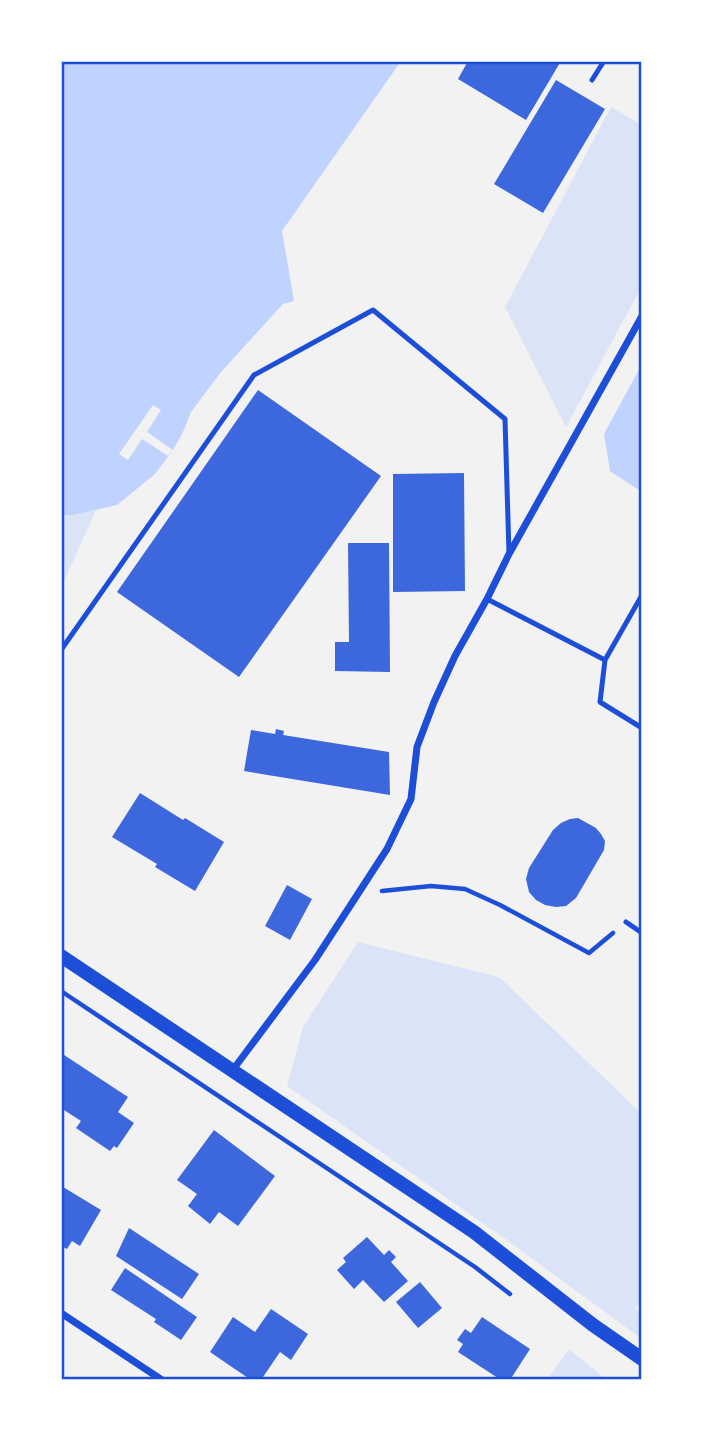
<svg xmlns="http://www.w3.org/2000/svg" width="703" height="1441" font-family="'Archivo Narrow',sans-serif">
	<rect width="100%" height="100%" fill="#f2f2f2"/>
	<!-- green -->
	<path fill="#dbe4f7" d="M611,107L642,125V286L566,427L505,307Z
		M96,510L61,588V515H73Z
		M358,942L499,977L642,1114V1299L635,1308L642,1314V1339L501,1236L287,1086L303,1027Z
		M569,1349L607,1380H547Z"/>
	<!-- water -->
	<path fill="#bfd3fe" d="M61,61H401L282,231L294,301L283,304L221,372L191,412L183,432L173,450L155,474L117,505L73,515H61Z
		M642,364V492L610,471L604,434Z"/>
	<!-- pier -->
	<path fill="#f2f2f2" d="M153,405L161,410L147,432L173,450L168,456L142,439L128,460L119,454Z"/>
	<!-- building -->
	<path fill="#3d67dc" d="M468,61H561L526,120L458,79Z
		M556,80L605,109L543,213L494,184Z
		M258,390L381,476L239,677L117,592Z
		M464,473L465,591L393,592V474Z
		M348,543H389L390,672L335,671V642H349Z
		M276,729L284,731L283,735L389,752L390,795L244,771L251,730L275,734Z
		M140,793L183,820L185,818L224,842L195,891L155,867L157,864L112,837Z
		M578,818L596,828L601,834L605,841L604,850L576,898L566,906L556,907L545,905L536,900L529,892L526,879L529,868L553,830L561,823L570,819Z
		M287,885L312,899L290,940L265,926Z
		M61,1053L128,1097L118,1112L134,1123L117,1148L114,1146L110,1151L76,1128L81,1121L61,1108Z
		M214,1130L275,1176L238,1226L219,1212L210,1224L188,1206L197,1194L177,1180Z
		M63,1187L101,1210L80,1246L72,1241L67,1249L61,1246V1191Z
		M129,1228L199,1274L182,1299L116,1256Z
		M367,1237L384,1255L389,1250L396,1257L391,1262L408,1281L384,1302L363,1280L354,1289L337,1270L346,1262L343,1258Z
		M125,1268L197,1317L181,1340L154,1322L156,1319L111,1290Z
		M420,1282L442,1308L418,1328L396,1302Z
		M271,1309L308,1334L291,1360L280,1352L261,1380H251L210,1352L233,1317L255,1332Z
		M482,1317L530,1349L510,1380H501L458,1352L463,1344L457,1340L465,1329L471,1333Z"/>
	<g fill="none" stroke-linecap="round" stroke-linejoin="round">
		<!-- path -->
		<path stroke="#1d4ed8" stroke-width="4.5" d="M382,891L431,886L465,889L500,905L589,953L613,933
			M61,991L475,1267L510,1294"/>
		<!-- service -->
		<path stroke="#1d4ed8" stroke-width="5" d="M592,80L604,61
			M487,599L605,660L600,702L642,728
			M61,650L254,375L373,310L505,419L509,554
			M605,660L642,595
			M626,922L642,933"/>
		<!-- minor -->
		<path stroke="#1d4ed8" stroke-width="7" d="M232,1071L315,960L387,849L411,799L417,747L434,702L455,656L487,599L509,554L642,316
			M61,1313L162,1380"/>
		<!-- secondary -->
		<path stroke="#1d4ed8" stroke-width="14" d="M61,956L474,1232L593,1325L642,1359"/>
	</g>
	<!-- border -->
	<rect width="703" height="1441" fill="none" stroke="#ffffff" stroke-width="126"/>
	<rect x="63" y="63" width="577" height="1315" fill="none" stroke="#1d4ed8" stroke-width="2.5"/>
</svg>
